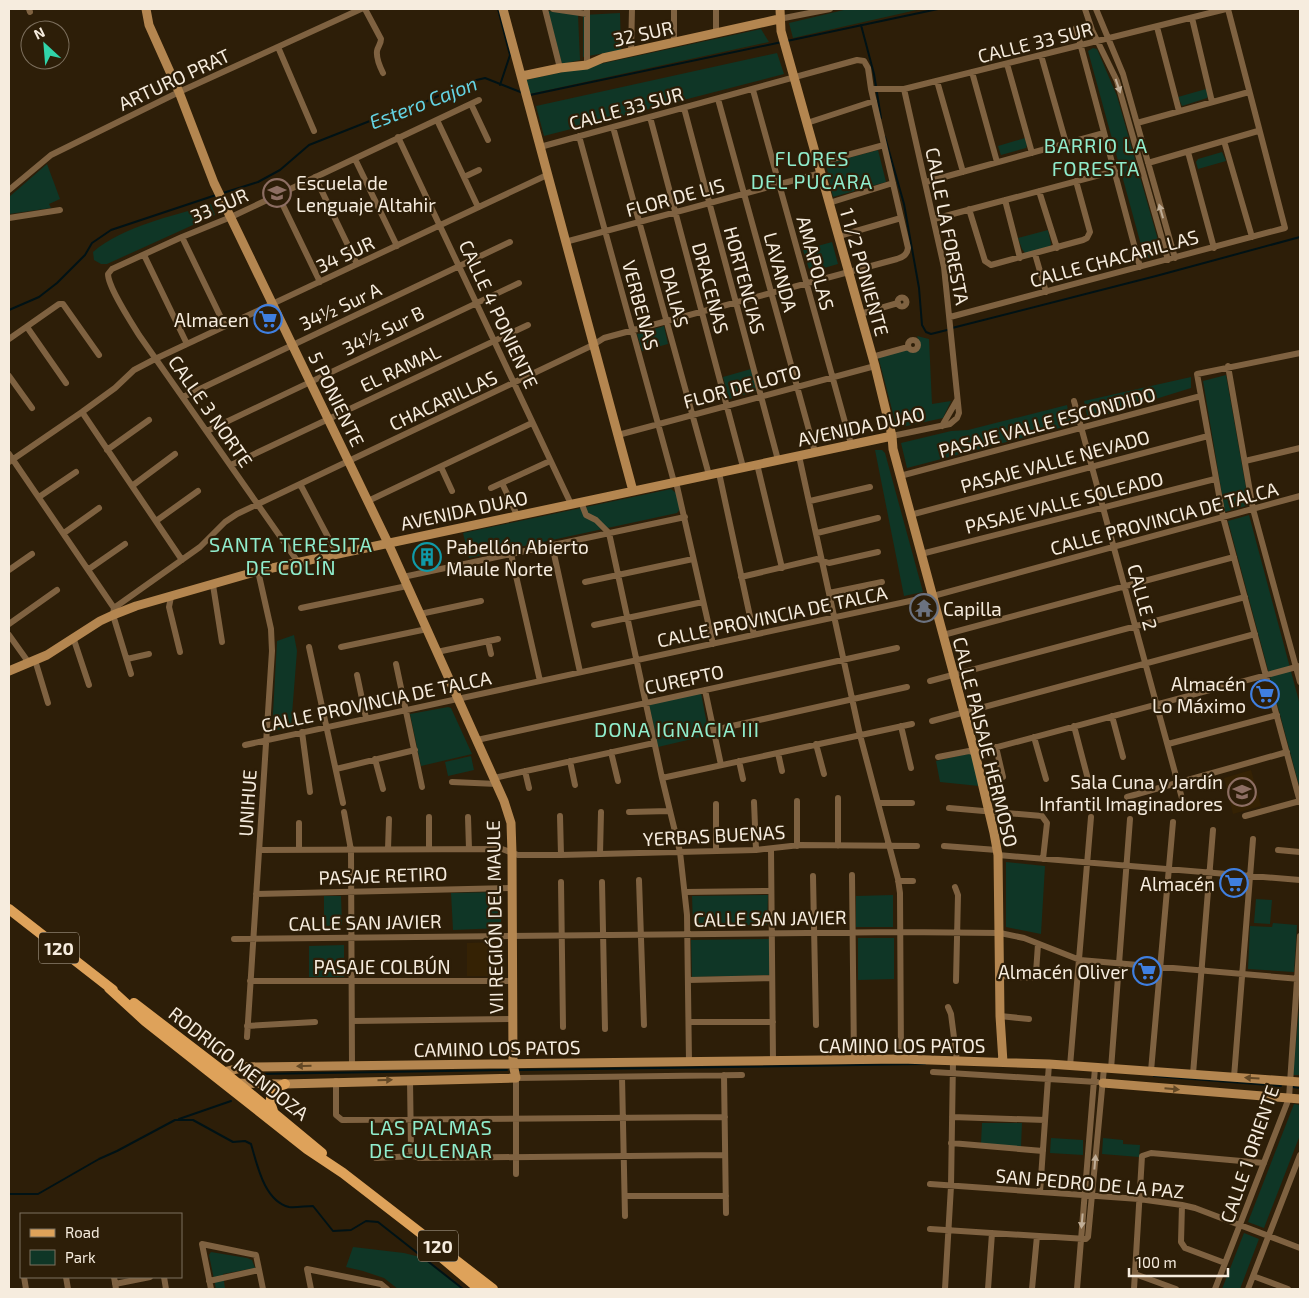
<svg xmlns="http://www.w3.org/2000/svg" width="1309" height="1298" font-family="'Exo 2',sans-serif">
	<rect width="100%" height="100%" fill="#2d1e08"/>
	<!-- built -->
	<path fill="#352204" d="M1251,770L1261,806L1233,814L1224,778Z
		M499,942L504,946V976H467V943Z"/>
	<!-- green -->
	<path fill="#0f3626" d="M848,9H921L793,38L789,23Z
		M548,11L578,15L580,60L562,64Z
		M620,13L621,50L583,57V15Z
		M761,29L769,42L530,94L526,80Z
		M1093,48L1097,49L1117,96L1160,247V255L1148,258L1144,256L1088,51Z
		M777,53L784,74L544,136L536,106Z
		M1206,89L1208,96L1207,98L1182,106L1178,97Z
		M1025,138L1027,145L1026,148L1001,155L998,146Z
		M878,150L886,182L833,197L826,164Z
		M1222,152L1226,161L1198,169L1196,162L1198,159Z
		M47,164L60,199L49,204L51,208L9,214V197Z
		M211,204L215,215L107,264H101L94,260L93,252C123,226 174,216 211,204Z
		M1048,230L1051,244L1049,248L1025,253L1022,249L1018,238Z
		M832,242L838,264L810,272L803,250Z
		M664,326L668,344L642,351L637,334Z
		M917,336L929,339L932,404L951,401L943,418L902,427L896,425L878,356L908,349L911,351C920,348 920,343 917,336Z
		M751,369L757,391L729,399L723,377Z
		M1226,375L1249,505L1225,512L1203,381Z
		M1191,377V388L1088,420L1084,401Z
		M1067,405L1071,425L907,468L901,443L951,431L968,430Z
		M875,450H882L885,453L923,592L904,596Z
		M671,489L676,493L680,509L677,513L469,558L463,533Z
		M1249,515L1300,705V789L1228,521Z
		M294,635L297,651L291,727L272,731L277,641Z
		M701,693L709,735L658,747L649,704Z
		M448,707L451,708L472,754L421,766L410,714Z
		M971,753L979,786L940,782L936,761Z
		M471,756L474,770L448,776L445,762Z
		M1006,862L1045,866L1041,934L1006,927Z
		M501,892V928L453,930L451,893Z
		M768,895L767,925L693,926L692,896Z
		M893,895V927H856V896Z
		M324,896H341L342,925L324,926Z
		M1256,899L1272,900L1270,924L1254,923Z
		M1273,923L1297,925L1294,972L1248,969L1250,926L1272,927Z
		M858,938H894V979L858,980Z
		M769,939L770,975L692,977L691,940Z
		M344,945V977H309V946Z
		M1300,998V1075H1293Z
		M1294,1104L1300,1105V1135L1264,1228L1248,1222Z
		M982,1123H1022L1021,1147L981,1143Z
		M1051,1138L1083,1140V1155L1050,1153Z
		M1103,1138L1123,1140V1144L1140,1145L1139,1157L1102,1154Z
		M1244,1233L1259,1239L1240,1289H1222Z
		M353,1247L404,1253L424,1258L463,1289H398L384,1278L363,1271L346,1267Z
		M211,1252L247,1258L252,1260L255,1268L223,1274L225,1289H216L209,1255Z"/>
	<g fill="none" stroke-linecap="round" stroke-linejoin="round">
		<!-- stream -->
		<path stroke="#001215" stroke-width="2" d="M498,9L510,55L500,85
			M861,25L874,74L881,118
			M787,41L938,9
			M530,95L782,42
			M885,137L904,204L919,288L922,325L926,332L931,334L947,330
			M223,193L258,182L280,170L309,145L380,117L421,104L468,82L485,78L523,93
			M9,310L39,297L57,283L85,255L92,243L111,230L216,195
			M952,328L1156,276L1300,237
			M519,1070L925,1064
			M258,1074L507,1070
			M1154,1076L1281,1086
			M1293,1087L1300,1088
			M179,1119L231,1101
			M9,1194H38L99,1159L117,1151L175,1120H193L233,1142L245,1141L251,1144C257,1164 264,1201 289,1207C295,1208 306,1206 313,1206L333,1231L351,1230L366,1221L378,1222L463,1289"/>
		<!-- street -->
		<path stroke="#7f6241" stroke-width="6" d="M29,9L30,12
			M365,9L381,39C381,44 378,46 377,51C376,59 380,67 383,73
			M545,9L560,68
			M553,9L587,14
			M716,9V33
			M1085,9L1092,30L1117,81L1168,260
			M1096,9L1123,74L1175,258
			M1192,18L1212,102
			M779,19L830,9
			M1157,27L1179,111
			M1076,28L1140,267
			M674,43V9
			M278,47L314,131
			M631,53L632,9
			M1041,55L1066,143
			M1007,64L1032,153
			M587,65V9
			M972,72L997,162
			M937,81L963,172
			M871,89H904L1226,9
			M753,90L851,444
			M718,99L815,452
			M471,104L488,140
			M684,108L778,460
			M650,117L743,467
			M437,120L478,207
			M807,123L874,101
			M1137,123L1249,92
			M613,127L709,475
			M579,136L674,482
			M398,137L571,504
			M1224,141L1252,237
			M1188,152L1214,248
			M355,159L397,246
			M818,163L884,145
			M1148,163L1258,131
			M315,177L357,264
			M464,177L479,170
			M926,182L1104,133
			M9,190L51,155L179,92L361,9
			M1039,191L1057,248
			M278,195L320,282
			M1005,200L1020,258
			M829,203L893,183
			M969,209L985,261L991,265L1083,240L1087,238L1090,232L1076,181
			M9,218L60,210
			M934,219L1115,171
			M839,236L901,218
			M182,237L225,326
			M565,242L821,173
			M1035,254L1046,292
			M144,255L187,344
			M897.5 302a4.5 4.5 0 1 1 9 0a4.5 4.5 0 1 1-9 0Z
			M860,314L898,303
			M950,317L1285,228L1228,9
			M27,327L66,383
			M9,339L59,304H63L99,355
			M908 345a5 5 0 1 1 10 0a5 5 0 1 1-10 0Z
			M1300,353L1197,374L1223,517L1300,802
			M872,357L908,347
			M1228,366L1253,509L1300,682
			M9,376L32,408
			M183,397L510,242
			M1074,401L1183,802
			M82,412L182,560
			M942,426L957,400
			M207,431L519,283
			M618,435L875,366
			M892,436L950,424L957,418L959,413L944,267L904,89
			M107,450L149,420
			M9,454L114,608
			M799,456L860,735L898,879L900,893L901,1059
			M1245,461L1300,448
			M9,462L82,412L115,388L134,370L155,359L547,175
			M757,464L782,568
			M231,465L528,325
			M441,467L452,491
			M719,473L754,635
			M900,476L1201,396
			M676,482L713,644
			M502,483L517,515
			M300,484L337,554
			M132,486L175,454
			M491,488L550,461
			M39,497L76,472
			M368,501L532,423
			M810,501L870,487
			M581,502L586,515L596,520L609,533L662,778L680,852L687,915L689,1062
			M910,515L1208,436
			M156,521L198,491
			M64,533L99,508
			M817,533L878,518
			M552,545L580,672
			M511,554L540,681
			M921,554L1215,479
			M298,562L139,335C131,322 108,287 108,274L112,269L182,237L231,217L479,100
			M89,569L125,544
			M9,570L32,554
			M403,577L685,517
			M741,577L817,559L829,563L878,552
			M585,582L693,559
			M213,585L222,642
			M829,593L882,582
			M171,597L169,607L180,652
			M301,608L407,586
			M420,614L481,601
			M9,624L57,590
			M594,625L703,602
			M9,635L29,663
			M943,635L1234,557
			M73,637L89,685
			M488,641L491,654
			M309,647L343,803
			M341,647L427,629
			M437,652L498,639
			M127,659L149,654
			M35,660L48,703
			M396,664L422,787
			M131,674L113,615L114,608L200,547L225,522L237,514L593,345L604,338L897,259C903,257 907,255 908,248L871,89L868,68L864,61L857,60L540,147
			M357,675L366,718
			M930,681L1245,597
			M705,690L721,765
			M1112,716L1123,757
			M932,721L1255,634
			M901,726L911,768
			M1074,726L1089,783
			M714,730L907,687
			M302,732L310,792
			M1034,737L1046,779
			M477,740L897,648
			M816,744L824,774
			M1168,744L1277,715
			M245,745L933,596L1300,496
			M996,747L1003,777
			M611,752L618,781
			M778,753L782,771
			M938,757L969,751L975,753L1300,666
			M375,759L383,789
			M570,761L575,785
			M739,761L743,779
			M336,769L415,750
			M525,771L529,788
			M494,778L654,743
			M662,778L912,724
			M452,782L497,784
			M1127,797L1287,752
			M797,801V846
			M754,802L756,850
			M878,803H912
			M716,804V851
			M949,808L1042,816L1047,823L1043,859
			M344,812L351,850L352,1065
			M629,812L669,811
			M560,816L561,855
			M1245,816L1300,801
			M429,817V849
			M468,817L469,849
			M299,823V850
			M838,846V798
			M944,846L997,850
			M388,849L389,819
			M771,849L773,1061
			M259,850L502,849L518,855H561L756,850L800,845L917,846
			M1278,850L1300,852
			M600,854L601,812
			M998,855L1300,880
			M852,875L854,1060
			M813,876L816,1025
			M639,880L644,1025
			M898,881H913
			M561,882L563,1027
			M602,882L605,1029
			M955,887L958,895L956,981
			M685,892L771,891
			M256,894L512,888
			M234,939L899,932L1000,933L1024,938L1080,960L1300,979
			M1000,976L1031,978L1034,976L1036,973L1038,944
			M688,980L772,978
			M250,981H513
			M948,1007L951,1014L957,1061
			M1000,1016L1029,1019
			M352,1021L513,1019
			M689,1022H773
			M247,1026L315,1022
			M247,1037L272,651L271,629L258,571
			M1070,1066L1091,817
			M1111,1069L1130,819
			M1151,1071L1173,822
			M933,1072L1097,1082
			M1193,1074L1213,830
			M724,1075L726,1213
			M622,1077L625,1216
			M1234,1077L1253,839
			M410,1080L411,1151L414,1156
			M336,1081V1115L342,1120L725,1117
			M952,1117L1045,1120
			M951,1143L1043,1151
			M376,1158L414,1156L419,1158L725,1155
			M516,1174V1078L742,1075
			M930,1184L1139,1199L1182,1205L1195,1208L1300,1248
			M1040,1192L1049,1064
			M625,1196H726
			M1182,1205L1181,1242L1185,1248L1225,1263
			M930,1229L1086,1239L1088,1237L1104,1068
			M1135,1274L1176,1289
			M1253,1276L1288,1289
			M24,1277L26,1289
			M66,1277L68,1289
			M114,1277L116,1289
			M164,1277L166,1289
			M209,1281L259,1270
			M115,1284L150,1277
			M211,1289L202,1244L256,1255L263,1289
			M311,1289L307,1269L381,1284L387,1289
			M945,1289L951,1186L953,1061
			M988,1289L992,1233
			M1032,1289L1037,1236
			M1077,1289L1095,1068
			M1134,1289L1142,1156L1151,1153L1264,1163
			M1215,1289L1289,1098L1300,936
			M1248,1289L1300,1155"/>
		<!-- secondary -->
		<path stroke="#b48650" stroke-width="9" d="M146,9L149,25L179,92L214,183L388,543L504,801L511,823L512,853L513,1064L516,1078L285,1084L235,1083
			M503,9L633,491
			M780,9L781,31L875,366L892,436L893,449L975,753L994,833L998,855L1000,1016L1003,1062
			M522,76L560,68L587,65L603,58L779,19
			M9,671L47,655L100,621L113,615L136,606L258,571L892,436
			M221,1077L224,1072L245,1067L901,1059L1049,1064L1300,1082
			M1103,1083L1300,1099"/>
		<!-- primary -->
		<path stroke="#dea25a" stroke-width="10" d="M9,909L113,990
			M109,988L145,1021L307,1149L343,1173L493,1289
			M134,1003L224,1072L322,1153
			M273,1111C268,1098 271,1089 285,1084
			M428,1246L479,1289"/>
	</g>
	<!-- one-way arrows -->
	<defs><path id="oneway-solid" d="M-6-.8H1V-3.2L6.5 0L1 3.2V.8H-6Z" transform="scale(1.25)"/></defs>
	<g fill="#c0ae97">
		<use href="#oneway-solid" transform="translate(1118 86) rotate(71)"/>
		<use href="#oneway-solid" transform="translate(1161 211) rotate(-106)"/>
		<use href="#oneway-solid" transform="translate(1095 1162) rotate(-85)"/>
		<use href="#oneway-solid" transform="translate(1082 1221) rotate(95)"/>
	</g>
	<g fill="#634825">
		<use href="#oneway-solid" transform="translate(304 1066) rotate(179)"/>
		<use href="#oneway-solid" transform="translate(1252 1078) rotate(-176)"/>
		<use href="#oneway-solid" transform="translate(385 1080) rotate(-1)"/>
		<use href="#oneway-solid" transform="translate(1172 1089) rotate(5)"/>
	</g>
	<!-- icons -->
	<defs>
		<symbol id="school-ring" viewBox="-11 -11 22 22"><circle r="9.5" fill="#2d1e08" stroke="#8d6e63" stroke-width="1.5"/><path d="M0-5L7-2L0 1L-7-2ZM-4 1L0 2.5L4 1V4Q0 6-4 4Z" fill="#8d6e63"/></symbol>
		<symbol id="supermarket-ring" viewBox="-11 -11 22 22"><circle r="9.5" fill="#2d1e08" stroke="#3f7fe0" stroke-width="1.5"/><path d="M-6-5.5h2.5l.6 2H6L4.5 2H-2.5L-4.4-4H-6ZM-1.5 3.2a1.3 1.3 0 1 0 .1 0ZM3 3.2a1.3 1.3 0 1 0 .1 0Z" fill="#3f7fe0"/></symbol>
		<symbol id="building-ring" viewBox="-11 -11 22 22"><circle r="9.5" fill="#2d1e08" stroke="#0f9aa8" stroke-width="1.5"/><path d="M-4-6H4V6H1V3H-1V6H-4ZM-2.5-4.3h1.7v1.8h-1.7ZM.8-4.3h1.7v1.8H.8ZM-2.5-1h1.7V.8h-1.7ZM.8-1h1.7V.8H.8Z" fill="#0f9aa8"/></symbol>
		<symbol id="temple-ring" viewBox="-11 -11 22 22"><circle r="9.5" fill="#2d1e08" stroke="#6b7280" stroke-width="1.5"/><path d="M0-6L5-2H3V0L6.5 2.5H4V6H1.5V3h-3V6H-4V2.5H-6.5L-3 0V-2H-5Z" fill="#6b7280"/></symbol>
	</defs>
	<g fill-rule="evenodd">
		<use href="#school-ring" x="261" y="177" width="32" height="32"/>
		<use href="#supermarket-ring" x="252" y="303" width="32" height="32"/>
		<use href="#building-ring" x="411" y="541" width="32" height="32"/>
		<use href="#temple-ring" x="908" y="592" width="32" height="32"/>
		<use href="#supermarket-ring" x="1249" y="678" width="32" height="32"/>
		<use href="#school-ring" x="1226" y="776" width="32" height="32"/>
		<use href="#supermarket-ring" x="1218" y="867" width="32" height="32"/>
		<use href="#supermarket-ring" x="1131" y="955" width="32" height="32"/>
	</g>
	<g text-anchor="middle" dominant-baseline="central" stroke-width="4.5" stroke-linejoin="round" paint-order="stroke">
		<!-- shield labels -->
		<g fill="#2d1e08" stroke="#baae9e" stroke-width="1">
			<rect x="39" y="932.5" width="40" height="31" rx="4"/>
			<rect x="418" y="1230.5" width="40" height="31" rx="4"/>
		</g>
		<g font-size="18" font-weight="bold" fill="#f6ecde">
			<text x="59" y="948">120</text>
			<text x="438" y="1246">120</text>
		</g>
		<!-- street labels -->
		<g font-size="19" fill="#f6ecde" stroke="#2d1e08">
			<text transform="translate(643 33) rotate(-12)">32 SUR</text>
			<text transform="translate(1035 42) rotate(-14)">CALLE 33 SUR</text>
			<text transform="translate(174 79) rotate(-25)">ARTURO PRAT</text>
			<text transform="translate(626 108) rotate(-15)">CALLE 33 SUR</text>
			<text transform="translate(675 197) rotate(-15)">FLOR DE LIS</text>
			<text transform="translate(219 205) rotate(-23)">33 SUR</text>
			<text transform="translate(948 226) rotate(79)">CALLE LA FORESTA</text>
			<text transform="translate(345 254) rotate(-25)">34 SUR</text>
			<text transform="translate(1114 258) rotate(-15)">CALLE CHACARILLAS</text>
			<text transform="translate(816 263) rotate(75)">AMAPOLAS</text>
			<text transform="translate(781 272) rotate(75)">LAVANDA</text>
			<text transform="translate(865 272) rotate(74)">1 1/2 PONIENTE</text>
			<text transform="translate(745 280) rotate(75)">HORTENCIAS</text>
			<text transform="translate(711 288) rotate(75)">DRACENAS</text>
			<text transform="translate(675 297) rotate(75)">DALIAS</text>
			<text transform="translate(641 305) rotate(75)">VERBENAS</text>
			<text transform="translate(340 306) rotate(-25)">34½ Sur A</text>
			<text transform="translate(499 314) rotate(65)">CALLE 4 PONIENTE</text>
			<text transform="translate(383 330) rotate(-26)">34½ Sur B</text>
			<text transform="translate(400 368) rotate(-25)">EL RAMAL</text>
			<text transform="translate(742 386) rotate(-15)">FLOR DE LOTO</text>
			<text transform="translate(337 399) rotate(64)">5 PONIENTE</text>
			<text transform="translate(443 400) rotate(-25)">CHACARILLAS</text>
			<text transform="translate(211 411) rotate(55)">CALLE 3 NORTE</text>
			<text transform="translate(1047 422) rotate(-15)">PASAJE VALLE ESCONDIDO</text>
			<text transform="translate(861 426) rotate(-12)">AVENIDA DUAO</text>
			<text transform="translate(1055 461) rotate(-15)">PASAJE VALLE NEVADO</text>
			<text transform="translate(1064 502) rotate(-14)">PASAJE VALLE SOLEADO</text>
			<text transform="translate(464 510) rotate(-12)">AVENIDA DUAO</text>
			<text transform="translate(1164 518) rotate(-15)">CALLE PROVINCIA DE TALCA</text>
			<text transform="translate(1143 597) rotate(75)">CALLE 2</text>
			<text transform="translate(772 616) rotate(-12)">CALLE PROVINCIA DE TALCA</text>
			<text transform="translate(684 679) rotate(-12)">CUREPTO</text>
			<text transform="translate(376 701) rotate(-12)">CALLE PROVINCIA DE TALCA</text>
			<text transform="translate(986 742) rotate(76)">CALLE PAISAJE HERMOSO</text>
			<text transform="translate(247 803) rotate(-86)">UNIHUE</text>
			<text transform="translate(714 835) rotate(-3)">YERBAS BUENAS</text>
			<text transform="translate(383 875) rotate(-2)">PASAJE RETIRO</text>
			<text transform="translate(494 917) rotate(-91)">VII REGIÓN DEL MAULE</text>
			<text transform="translate(770 918) rotate(-1)">CALLE SAN JAVIER</text>
			<text transform="translate(365 922) rotate(-1)">CALLE SAN JAVIER</text>
			<text x="382" y="966">PASAJE COLBÚN</text>
			<text x="902" y="1045">CAMINO LOS PATOS</text>
			<text transform="translate(497 1048) rotate(-1)">CAMINO LOS PATOS</text>
			<text transform="translate(239 1063) rotate(38)">RODRIGO MENDOZA</text>
			<text transform="translate(1249 1154) rotate(-71)">CALLE 1 ORIENTE</text>
			<text transform="translate(1090 1183) rotate(5)">SAN PEDRO DE LA PAZ</text>
		</g>
		<!-- poi labels -->
		<g font-size="19" fill="#f6ecde" stroke="#2d1e08" text-anchor="end">
			<text x="296" y="182" text-anchor="start">Escuela de<tspan x="296" dy="22">Lenguaje Altahir</tspan></text>
			<text x="249" y="319">Almacen</text>
			<text x="446" y="546" text-anchor="start">Pabellón Abierto<tspan x="446" dy="22">Maule Norte</tspan></text>
			<text x="943" y="608" text-anchor="start">Capilla</text>
			<text x="1246" y="683">Almacén<tspan x="1246" dy="22">Lo Máximo</tspan></text>
			<text x="1223" y="781">Sala Cuna y Jardín<tspan x="1223" dy="22">Infantil Imaginadores</tspan></text>
			<text x="1215" y="883">Almacén</text>
			<text x="1128" y="971">Almacén Oliver</text>
		</g>
		<!-- water labels -->
		<g font-size="20" font-style="italic" fill="#64d4e4" stroke="#2d1e08">
			<text transform="translate(423 102) rotate(-21)">Estero Cajon</text>
		</g>
		<!-- neighbourhood labels -->
		<g font-size="20" letter-spacing="1" fill="#90edcd" stroke="#2d1e08">
			<text x="1096" y="145">BARRIO LA<tspan x="1096" dy="23">FORESTA</tspan></text>
			<text x="812" y="158">FLORES<tspan x="812" dy="23">DEL PUCARA</tspan></text>
			<text x="291" y="544">SANTA TERESITA<tspan x="291" dy="23">DE COLÍN</tspan></text>
			<text x="677" y="729">DONA IGNACIA III</text>
			<text x="431" y="1127">LAS PALMAS<tspan x="431" dy="23">DE CULENAR</tspan></text>
		</g>
	</g>
	<!-- border -->
	<rect width="1309" height="1298" fill="none" stroke="#f6ecde" stroke-width="20"/>
	<!-- legend -->
	<rect x="20" y="1213" width="162" height="65" fill="#2d1e08" stroke="#7d705e"/>
	<rect x="30" y="1229" width="25" height="8" fill="#dea25a" stroke="#7d705e"/>
	<text x="65" y="1238" font-size="15" fill="#f6ecde">Road</text>
	<rect x="30" y="1250" width="25" height="15" fill="#0f3626" stroke="#7d705e"/>
	<text x="65" y="1263" font-size="15" fill="#f6ecde">Park</text>
	<!-- north arrow -->
	<g transform="translate(45 45) rotate(334)"><circle r="24" fill="#2d1e08" stroke="#7d705e"/>
	<path d="M0-4L9 19L0 12L-9 19Z" fill="#31d4a9"/>
	<text y="-8" font-size="14" font-weight="bold" text-anchor="middle" fill="#f6ecde">N</text>
	</g>
	<!-- scale -->
	<path d="M1129 1268v8h99v-8" fill="none" stroke="#f6ecde" stroke-width="2.5"/>
	<text x="1136" y="1268" font-size="15" fill="#f6ecde" stroke="#2d1e08" stroke-width="4" paint-order="stroke">100 m</text>
</svg>
